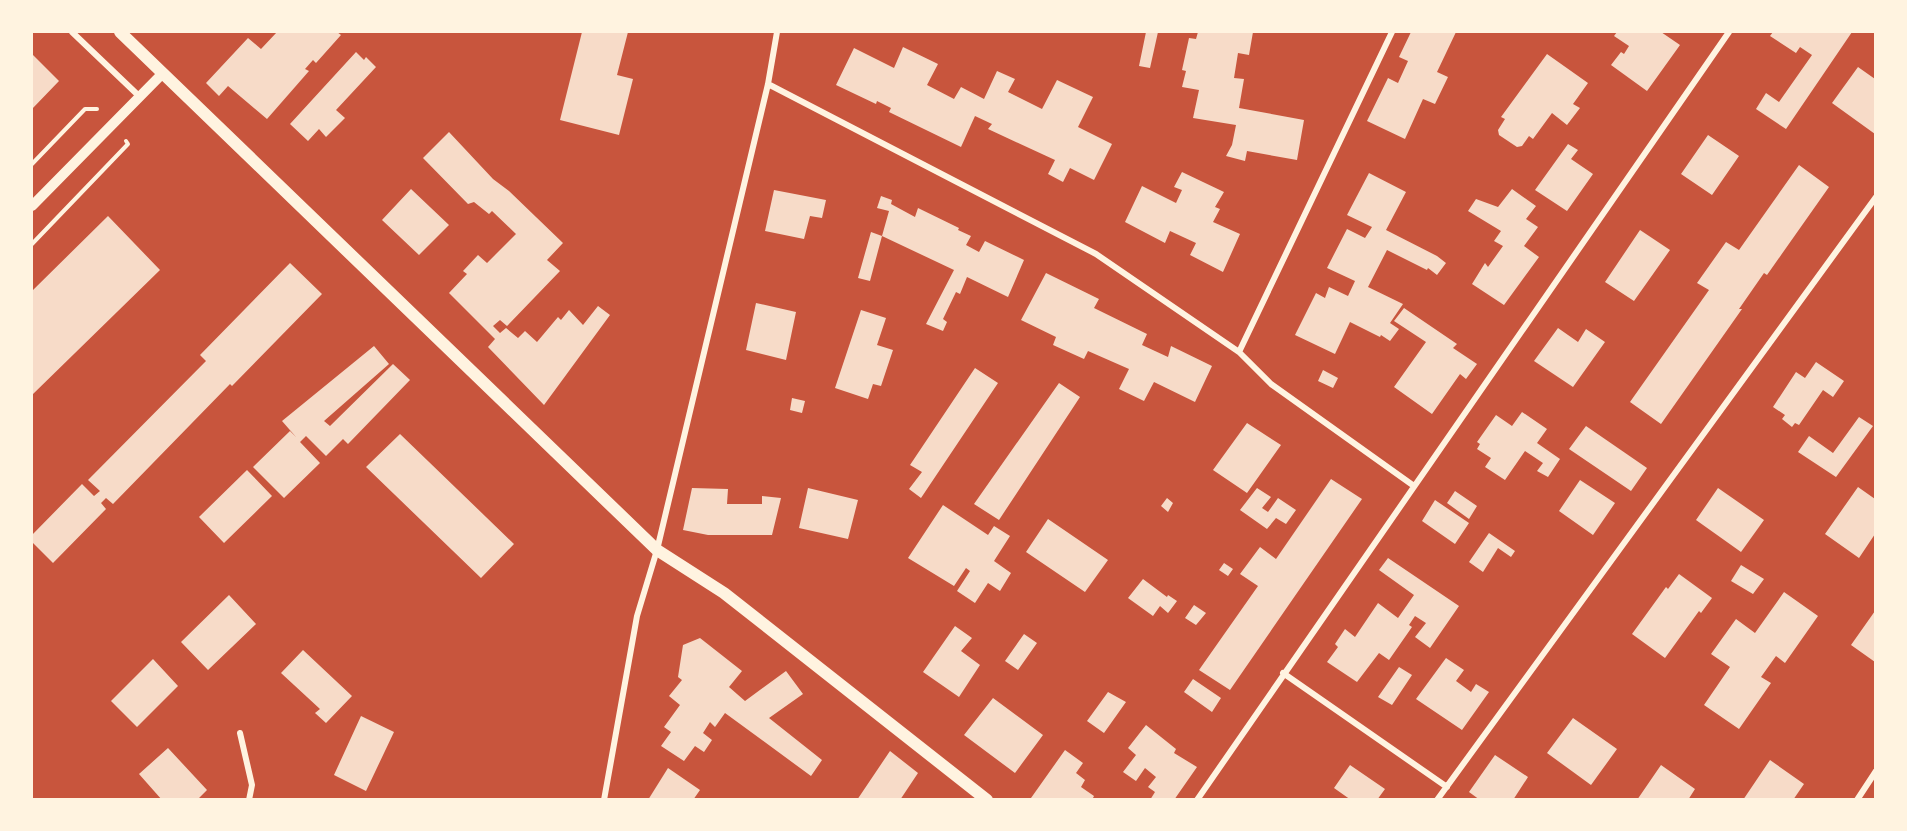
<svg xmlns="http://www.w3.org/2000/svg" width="1907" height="831" font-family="'PT Serif',serif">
	<rect width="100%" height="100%" fill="#c8553d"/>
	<!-- building -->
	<path fill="#f7dbc8" d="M277,32H337L341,35L316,63L313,60L305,69L309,71L267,119L228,86L219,96L206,83L248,38L261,49Z
		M582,32H628L617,75L633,79L619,135L560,120Z
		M1146,32H1158L1150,68L1139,66Z
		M1198,32H1253L1249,55L1238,53L1234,78L1244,79L1239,108L1304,120L1297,160L1247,151L1245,161L1226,156L1232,145L1236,125L1193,118L1199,90L1182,87L1186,71L1182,70L1189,38L1196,39Z
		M1411,32H1456L1437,72L1448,77L1435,104L1423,99L1405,139L1367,121L1388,78L1398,83L1408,61L1399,57Z
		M1617,32H1661L1680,45L1647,91L1611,65L1621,52L1624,54L1629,46L1614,36Z
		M1773,32H1852L1786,129L1756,109L1766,93L1779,102L1812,55L1800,47L1796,53L1770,36Z
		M903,47L938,64L927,85L954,99L961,87L984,99L997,71L1015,79L1008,92L1042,109L1057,80L1093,97L1078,127L1112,144L1094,180L1070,168L1063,182L1048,174L1055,160L988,129L992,124L975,116L961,147L889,112L891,108L877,101L876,104L836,85L854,48L894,68Z
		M356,52L364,60L366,57L376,67L336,110L345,118L326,137L319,129L308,141L290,124Z
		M32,54L59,81L32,109Z
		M1547,54L1588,83L1573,104L1580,108L1567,125L1552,113L1533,139L1529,136L1522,146L1517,147L1499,135L1498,130L1505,119L1501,117Z
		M1858,67L1875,79V134L1832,103Z
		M449,132L493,179L509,191L563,243L547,260L560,271L507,326L500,320L493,326L500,333L506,328L518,338L525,331L537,342L558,317L561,320L569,310L583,325L598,306L610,315L544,405L488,347L495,339L449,293L467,274L463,271L478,255L487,263L516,234L492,211L489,214L474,202L468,204L423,158Z
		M1708,135L1739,156L1712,195L1681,174Z
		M1568,144L1578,150L1571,159L1593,174L1567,211L1535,190Z
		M1799,165L1829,187L1767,275L1764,273L1739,309H1742L1661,424L1630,402L1709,290L1697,283L1726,242L1739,250Z
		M1182,172L1224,192L1215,207L1220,209L1213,222L1240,234L1223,272L1190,255L1196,243L1170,231L1165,243L1125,222L1142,186L1176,203L1182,190L1174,187Z
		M1369,173L1406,192L1386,230L1437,256L1446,263L1437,275L1428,268L1427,270L1387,250L1368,287L1403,304L1390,323L1399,329L1390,341L1381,335L1380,337L1350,322L1335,354L1295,335L1316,293L1325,298L1329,287L1348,296L1355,281L1327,268L1347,229L1365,238L1372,227L1347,215Z
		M411,189L449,225L419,255L382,220Z
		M1512,189L1536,206L1526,219L1538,227L1524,246L1539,257L1504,305L1472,284L1485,263L1488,267L1503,246L1494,241L1501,231L1468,211L1476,199L1498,207Z
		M774,190L826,200L822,218L810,216L804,239L765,231Z
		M881,196L892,200L891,204L915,217L918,208L959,228L958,230L971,236L966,245L979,252L985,241L1024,260L1008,297L967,277L960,294L956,292L943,319L947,322L943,331L926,324L954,270L882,236L889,211L877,208Z
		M108,216L160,270L32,395V291Z
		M1640,230L1670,250L1634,301L1605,282Z
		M871,232L882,236L870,281L858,278Z
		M290,263L322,294L232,386L230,384L113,504L106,498L101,503L106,509L53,563L32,542V535L82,484L94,496L100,491L88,480L206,361L200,355Z
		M1046,273L1099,299L1094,308L1147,334L1142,345L1168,357L1171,346L1212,366L1195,402L1154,382L1144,401L1119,389L1129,369L1088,351L1084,359L1053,345L1056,337L1021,320Z
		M756,303L796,312L786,360L746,350Z
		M1404,308L1457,344L1453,348L1477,364L1466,379L1460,374L1432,414L1394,387L1426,342L1394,321Z
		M861,310L886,318L877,345L893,350L881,386L873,384L868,399L835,388Z
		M1558,328L1578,342L1586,329L1605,342L1573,387L1534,361Z
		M374,346L389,364L324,421L330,426L393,364L410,380L348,444L343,439L326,456L306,436L300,442L320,463L284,498L253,467L290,431L296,437L282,421Z
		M1816,362L1844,381L1833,397L1823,390L1799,425L1795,423L1792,427L1782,419L1785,415L1773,407L1796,372L1805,378Z
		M975,368L998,383L921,498L909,489L922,472L910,465Z
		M1323,370L1338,378L1333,388L1318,381Z
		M1059,383L1080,397L999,520L974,504Z
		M792,398L805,401L802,413L790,410Z
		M1522,412L1547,429L1537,443L1560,459L1548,477L1537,471L1543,463L1525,451L1505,480L1485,467L1491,458L1477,449L1480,444L1477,442L1496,415L1512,426Z
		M1859,417L1873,426L1836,477L1798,452L1809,436L1833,453Z
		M1247,423L1281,445L1247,493L1213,470Z
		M1586,426L1647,468L1631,491L1569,449Z
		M400,434L514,544L481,578L366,467Z
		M247,470L272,496L224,543L199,517Z
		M1331,479L1362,499L1230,690L1199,670L1258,586L1240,574L1260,547L1276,559Z
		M1580,480L1615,503L1593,535L1559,511Z
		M1858,487L1875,499V534L1859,558L1825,534Z
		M692,488L728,489L727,504H762V496L781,498L772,535H708L683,530Z
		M808,488L858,500L848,539L799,528Z
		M1257,488L1271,497L1262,508L1268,512L1278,498L1296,510L1286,524L1276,518L1267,529L1240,510Z
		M1718,488L1764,520L1741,552L1696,520Z
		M1455,491L1477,506L1469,519L1447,503Z
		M1167,498L1173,503L1168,512L1161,506Z
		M1435,500L1469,523L1455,544L1422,521Z
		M943,505L988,535L994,526L1010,536L994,561L1011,573L1000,591L988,583L975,603L957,591L970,571L966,568L954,586L908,558Z
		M1048,519L1108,560L1085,592L1026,552Z
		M1489,533L1515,551L1511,557L1498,548L1483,572L1469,562Z
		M1388,558L1459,606L1430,648L1415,637L1426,623L1415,616L1409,625L1412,627L1389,660L1379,653L1357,682L1327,662L1338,647L1335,644L1345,629L1355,637L1378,603L1398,618L1414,595L1379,570Z
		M1224,563L1233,569L1228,576L1219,570Z
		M1741,565L1764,579L1753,594L1731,581Z
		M1679,574L1712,598L1701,613L1699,611L1665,658L1632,634L1666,587L1668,589Z
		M1143,579L1167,597L1168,595L1177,601L1168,613L1160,606L1153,616L1128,598Z
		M1784,592L1818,616L1785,663L1776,656L1761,677L1771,683L1739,729L1704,705L1730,667L1711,654L1736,619L1755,633Z
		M229,595L256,624L208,670L181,642Z
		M1194,605L1206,613L1196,625L1185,618Z
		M1875,611V662L1851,645Z
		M955,626L972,638L961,651L980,665L959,697L923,672Z
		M1024,634L1037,643L1018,670L1005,661Z
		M700,638L742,671L729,687L745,701L786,671L803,694L769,718L822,760L811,776L725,713L715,727L710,722L703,733L712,740L704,752L695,746L684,761L661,746L671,732L664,727L680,705L669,696L682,680L678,677L683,645Z
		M303,650L352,696L326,723L315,713L320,709L281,673Z
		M1446,658L1464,670L1456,681L1471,692L1476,684L1489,692L1462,730L1416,699Z
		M153,659L178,686L137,727L111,701Z
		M1399,667L1412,675L1392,705L1378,697Z
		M1193,679L1221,698L1212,712L1184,692Z
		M1108,692L1126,702L1104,733L1087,721Z
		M993,698L1043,735L1015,773L964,735Z
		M361,716L394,732L366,791L334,775Z
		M1573,718L1617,749L1591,785L1547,753Z
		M1146,725L1176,749L1174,753L1197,767L1174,800H1150L1155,792L1148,787L1156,777L1145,768L1136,781L1123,772L1136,755L1128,748Z
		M168,748L207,790L197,800H162L139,774Z
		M1065,750L1083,763L1076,773L1085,780L1081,787L1094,796L1092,800H1033L1031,798Z
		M890,751L918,773L900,800H857Z
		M1495,755L1528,777L1513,800H1480L1469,792Z
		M1770,760L1804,784L1793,800H1743Z
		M1350,765L1385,789L1377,800H1351L1334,788Z
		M1661,765L1695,789L1688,800H1637Z
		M668,768L700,790L693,800H648Z"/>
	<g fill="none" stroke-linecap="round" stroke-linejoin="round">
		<!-- path -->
		<path stroke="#fff3e0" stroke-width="4" d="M32,164L85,109H97
			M32,244L128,144L126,141"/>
		<!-- minor -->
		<path stroke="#fff3e0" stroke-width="6" d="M72,32L139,96
			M768,84L1096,254L1239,352L1271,384L1414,486
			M1239,352L1392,32
			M1283,673L1447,787
			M240,733L252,785L249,800
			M604,800L637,616L657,550L768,84L777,32
			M1197,800L1729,32
			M1437,800L1876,197
			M1857,800L1876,771"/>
		<!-- tertiary -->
		<path stroke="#fff3e0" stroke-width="10" d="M32,206L163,73"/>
		<!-- secondary -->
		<path stroke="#fff3e0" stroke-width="12" d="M120,32L657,550L724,593L987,800"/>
	</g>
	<!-- border -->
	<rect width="1907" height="831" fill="none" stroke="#fff3e0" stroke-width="66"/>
</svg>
